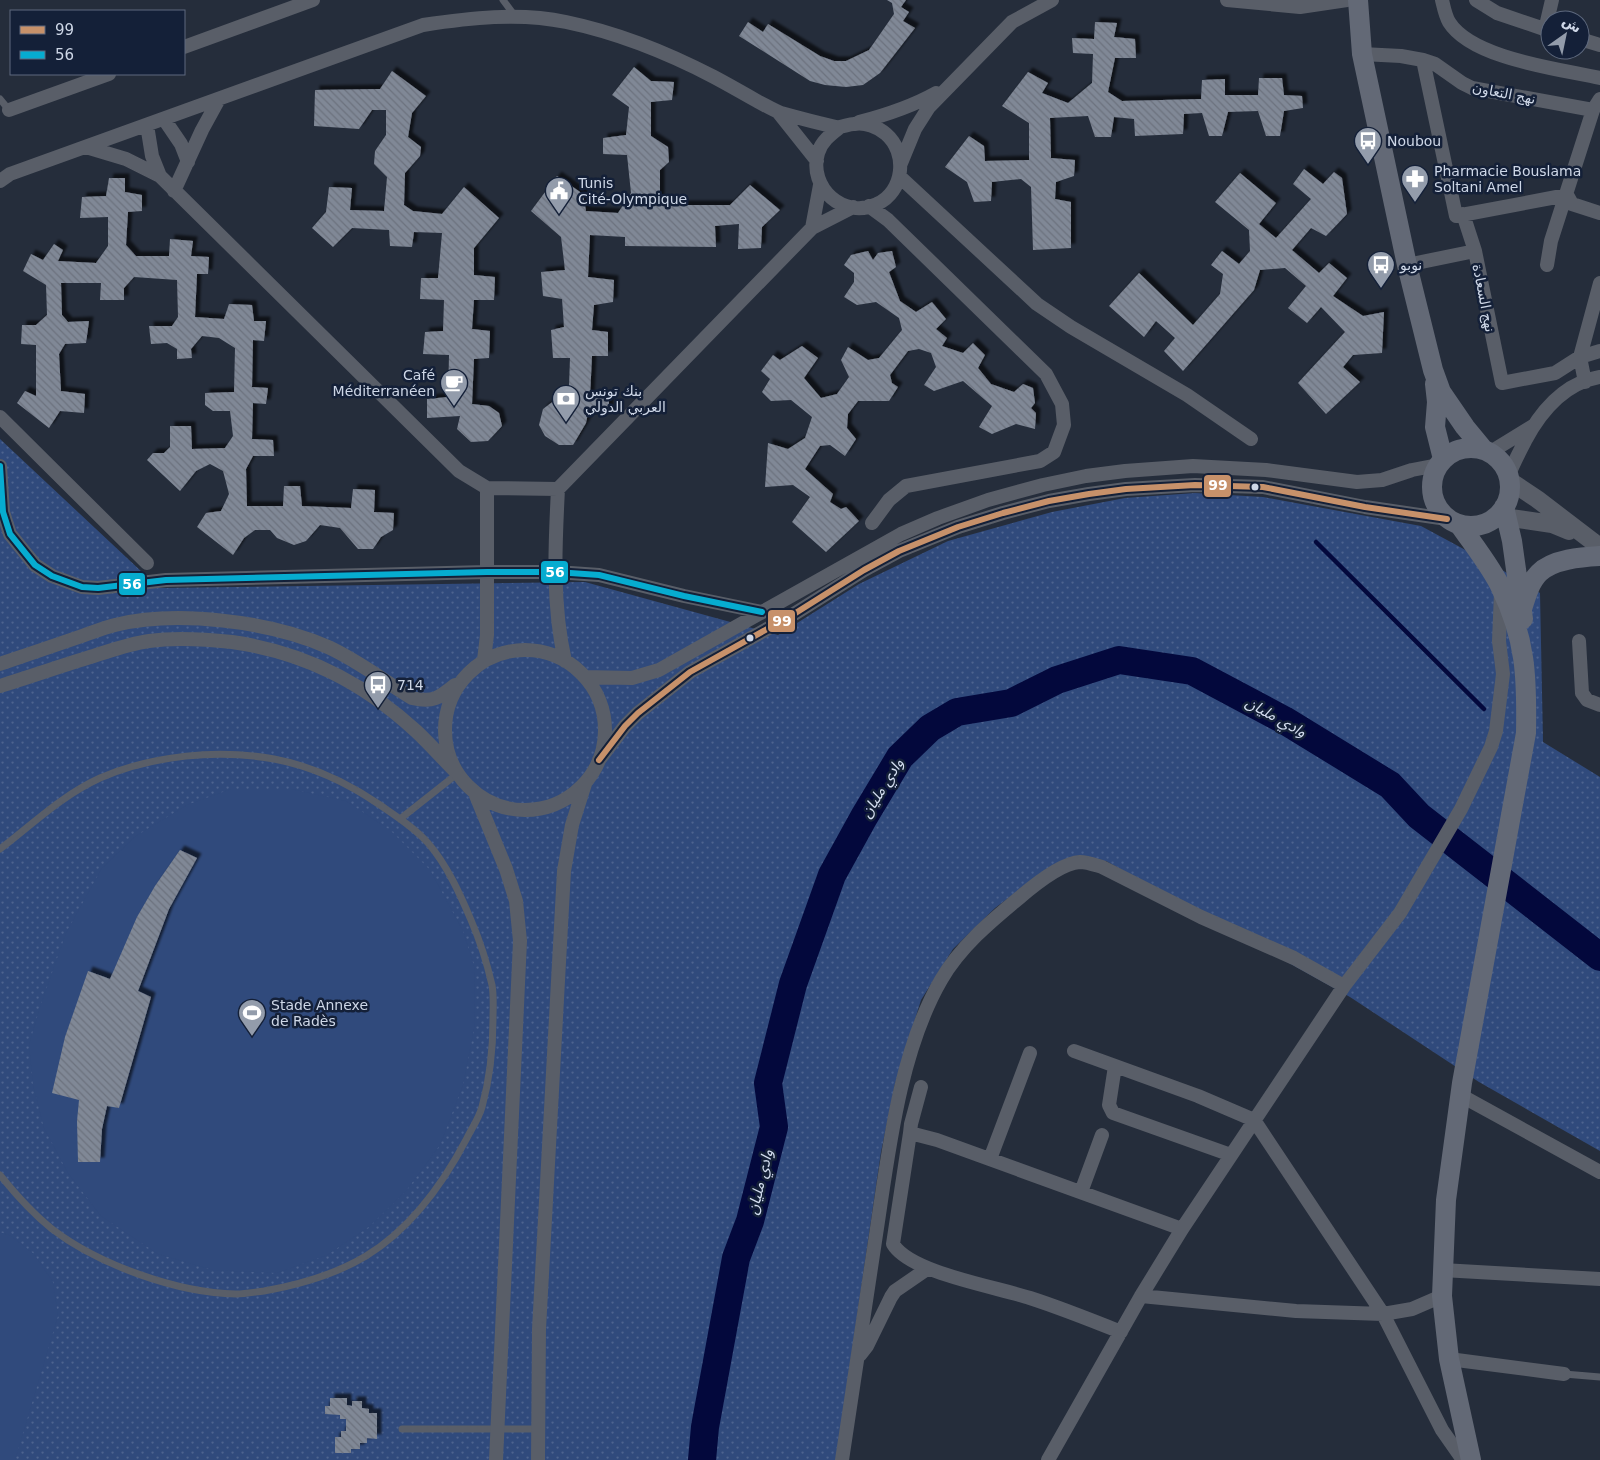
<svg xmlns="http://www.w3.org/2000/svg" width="1600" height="1460" font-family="'DejaVu Sans','Noto Sans Arabic',sans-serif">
	<defs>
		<pattern id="grass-dots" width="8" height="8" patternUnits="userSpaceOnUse" patternTransform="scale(1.25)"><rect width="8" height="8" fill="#304a7c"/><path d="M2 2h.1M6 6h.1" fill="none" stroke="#4d638f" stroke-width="1.8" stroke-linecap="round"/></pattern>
		<pattern id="building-back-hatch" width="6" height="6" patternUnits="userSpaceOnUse" patternTransform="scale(1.25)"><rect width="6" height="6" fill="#808896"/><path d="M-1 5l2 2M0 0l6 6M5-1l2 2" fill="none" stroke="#6c727e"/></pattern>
		<filter id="shadow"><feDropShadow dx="4.5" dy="-4.5" stdDeviation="1" flood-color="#0009"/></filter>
	</defs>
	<rect width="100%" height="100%" fill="#252d3b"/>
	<!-- grass -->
	<path fill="url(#grass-dots)" d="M0,439L159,588L585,582L778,635L859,584L948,541L1052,512L1125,498L1195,493L1263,497L1421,526L1497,567L1540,593L1543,742L1600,777V1151L1479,1082L1350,997L1106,861L1047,869L995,908L953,949L921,1000L895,1084L881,1152L836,1460H0Z"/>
	<!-- pitch -->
	<path fill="#304a7c" d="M231,789H291L346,801L390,830L430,870L463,931L475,969L474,1029L463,1085L440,1145L406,1191L370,1226L327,1255L277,1273L213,1270L158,1254L101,1216L68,1173L44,1128L33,1085L29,1045L40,1007L66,933L102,868L136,836L187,805Z
		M0,1232L11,1236L34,1254L53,1282L58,1316L15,1460H0Z"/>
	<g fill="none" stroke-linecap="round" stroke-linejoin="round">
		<!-- stream -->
		<path stroke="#03083c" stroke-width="4.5" d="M1316,542L1484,709"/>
		<!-- river -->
		<path stroke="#03083c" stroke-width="28" d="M702,1460L705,1427L736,1258L750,1221L774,1127L768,1083L793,984L832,875L864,817L900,757L930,728L957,712L1011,703L1057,680L1119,660L1192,671L1284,720L1390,785L1419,816L1600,957"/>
	</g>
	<!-- building -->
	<path fill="url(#building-back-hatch)" filter="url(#shadow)" d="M887,0H906L901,7L909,12L903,21L915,28L880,73L863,85L846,87L825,85L810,81L739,36L748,22L763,32L768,24L820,56L834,61H846L869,50L894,14L892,3Z
		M1095,22L1117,23L1114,37L1135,39L1136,58H1115L1108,92L1122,101L1201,99L1202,80L1225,79V95H1258L1259,78H1282L1284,95L1302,96L1303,108L1284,111L1280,136H1266L1258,111L1228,112L1222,136H1209L1202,113L1184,114L1183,134L1135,136L1134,119L1114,117L1111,137H1095L1088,116L1050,118L1051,158L1075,160L1074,176L1056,182L1055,199L1071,202V248L1033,250L1031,187L1021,179L992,182L991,201L974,202L967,182L945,167L969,136L984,146L985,161L1029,160V123L1002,106L1028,72L1048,83L1042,93L1068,103L1092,83L1093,54L1073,53L1072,38L1094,39Z
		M634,67L651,81L674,82L672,100L651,102V136L668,147L669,162L660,170V205H730L750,185L780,210L762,227L761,248L738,249L739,224L715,226L716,247L625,246V237L590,235L588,277L614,280L613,302L594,305L592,330L608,332V356H592L590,397L609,398V413H588L586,423L573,445H559L545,436L539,425L543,409L555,400L566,396L569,386L570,358H553L551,330L564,327L562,299L543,296L541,272L565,270L561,237L531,211L557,176L583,194L586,211L618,213L631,193L627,155L603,154V138L626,135L629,107L612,95Z
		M392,71L426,96L412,113L408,137L421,147L420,156L405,173L404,205L413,211L442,214L464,187L499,218L474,248V275L495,277L494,300H474L472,329L490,331L489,358L474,359L472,404L489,406L499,413L502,426L488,441L471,442L457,429L460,416L427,418V399L448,397L449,355L423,354L425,332L443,331L444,300L420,299L421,278H438L442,233L414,232L412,247L390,246L389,230L352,228L333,247L312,228L326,212L329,187L352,188L350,210L384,211L387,177L374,164L375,151L386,135V110H372L359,129L314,126L315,90L380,89Z
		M1304,169L1323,184L1334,172L1342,178L1347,214L1326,236L1311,228L1292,250L1319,273L1329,263L1347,278L1333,296L1363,316L1384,312L1382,353L1353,355L1343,367L1360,382L1326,414L1298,383L1345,332L1321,307L1307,323L1288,308L1306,286L1285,268L1260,270L1254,290L1183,371L1164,351L1175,338L1156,321L1144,337L1109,306L1139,273L1193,325L1220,294L1223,274L1211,265L1222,251L1239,264L1250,251L1249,230L1215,202L1240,173L1276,203L1259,224L1276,238L1311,199L1293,184Z
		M109,178H125V192L142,195V211L128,212L126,245L136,256H169L170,239L193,241L191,256L209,257L208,274H197L195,317L224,319L229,304L252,305L254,321H266L264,341L253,340L252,387L268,388L266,404L253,403L252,439L273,440L274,456H253L246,469L247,506H283L284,486H300L302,506L351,508L353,489L375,490L374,512L394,513L393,530L381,537L373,549H358L340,528L320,525L306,541L294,545L277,538L270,530H255L244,538L233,555L197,527L206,513L221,511L229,494L223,471L210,464L196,471L180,491L147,460L153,453H164L170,447V426H191L192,449L225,448L233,436L230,411H213L205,405V393L234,392L235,348L219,338L202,336L191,349L192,358L177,359V349L167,343L151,344L149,326H172L178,317L177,280L134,277L124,288V300H100L101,283H61L62,315L68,322L89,321L86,343L65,344L59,354L61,391L85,394L84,413L60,411L49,428L17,403L25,391L36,396V345L21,344L22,325H36L47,315L46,285L23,271L31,254L43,260L54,244L63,250L58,261L96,263L108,246V217L80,218L82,197L106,196Z
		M868,251L873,260L878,253L892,251L896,267L889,272L900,301L916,312L932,302L946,319L936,329L947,338L942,346L963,353L973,343L985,355L978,368L991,384L1014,392L1023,384L1033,388L1035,403L1031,408L1036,413L1035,429L1016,424L992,434L979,427L992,406L963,381L934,391L924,385L936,367L931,353L919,349L908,351L890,375L892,383L898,387L889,401H858L848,414L847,428L856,439L845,456L830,445L820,446L805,469L833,494L830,502L841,509L846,507L859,521L826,552L792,522L810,497L793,485L765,487L768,443L788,449L805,438L812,417L791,400L771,401L762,392L770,379L761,371L773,355L780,360L802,346L818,358L804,378L821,398L837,394L849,377L841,360L848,347L868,360L879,358L902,330L899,318L876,302L857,305L844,297L854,282V273L844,265L851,255Z
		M180,850L197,858L169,909L138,991L151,997L119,1108L107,1106L102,1129L100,1162H78L77,1121L79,1100L52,1093L65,1037L88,971L110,979L137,917L155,886Z
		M330,1398H347V1405L352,1406V1401H362V1408L369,1409V1413H377V1439L367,1438V1443H360V1449H351V1453H335V1437H341V1431H346V1419H340V1415L325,1414V1406H330Z"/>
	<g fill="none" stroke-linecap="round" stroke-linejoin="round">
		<!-- service -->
		<path stroke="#595e68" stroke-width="7" d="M503,0L515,16
			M0,99L9,110
			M400,819L457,774
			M0,849C34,823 61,796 100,778C153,755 218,749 274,759C312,766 348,783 380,805C396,816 415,828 428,843C447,865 460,894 471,920C480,941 487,963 492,985C494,996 493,1008 493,1019C493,1049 490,1078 482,1107C479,1118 472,1128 467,1138C443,1184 412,1228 366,1256C336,1274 298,1285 264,1291C255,1292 246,1294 236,1294C178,1293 99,1265 52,1229C32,1213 16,1195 0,1175
			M1564,1374L1600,1377
			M402,1429H538"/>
		<!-- minor -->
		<path stroke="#595e68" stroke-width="14" d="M1227,0L1300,7L1347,0
			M1442,0C1444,8 1445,15 1449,22C1472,59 1560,69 1600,78
			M1476,0L1497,13L1550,31
			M1545,30L1552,0
			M1580,39L1600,45
			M184,47L313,0
			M1362,54L1401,56L1423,60L1435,64L1462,83L1472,88L1593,110
			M1423,60L1456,216L1567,195L1572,204L1600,213
			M9,110L109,74
			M778,112L817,161
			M164,119L181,144L188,162
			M859,122C886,115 911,107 936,93
			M147,125L152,156L160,176
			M86,147L126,159L160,176L459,471L487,488L558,489L812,228L853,207
			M901,163L915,129L929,107L1012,22L1052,0
			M900,177L1037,304L1071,327L1187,395L1251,439
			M0,181L10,174L423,25C469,18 519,12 566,22C619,33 666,52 714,77C729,85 743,93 757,101C765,105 773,110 781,113C799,118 818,123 836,127C842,128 848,124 854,124C865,122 878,127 886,134C908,153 904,192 877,204C844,220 808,188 818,153C821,142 830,135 839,128
			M174,191L202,130L219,99
			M869,206L888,220L1046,374L1062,404L1064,425L1054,452L1040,461L906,486L889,500L872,523
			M1463,214L1475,251L1502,383L1555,373L1580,357L1600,351
			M812,228L820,185
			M1407,265L1475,251
			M1547,265L1551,241L1593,110L1600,99
			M1585,382L1580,357L1600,283
			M0,417L147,563
			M1489,453L1533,426
			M0,466L3,512L10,534L35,565L52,576L82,587L98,588L166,580L487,572H556L599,575L684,596L762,612
			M1508,477C1513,464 1519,453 1525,441C1541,411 1564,383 1600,377
			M558,489C555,546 552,605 565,661
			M1579,641L1582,693L1587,700L1600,705
			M445 730a80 80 0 1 1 160 0a80 80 0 1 1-160 0Z
			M484,660L487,635V488
			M0,664C26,655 53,646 79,637C91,633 103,628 115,625C176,610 270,621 328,647C357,660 384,681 412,698C433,703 439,698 455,685
			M585,677L632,678L659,670L901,534L938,518L988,500L1043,485L1086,476L1125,471L1193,466L1266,470L1357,482L1382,480L1412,470L1438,465
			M0,686C29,677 58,667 87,658C107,652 127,644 149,641C176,637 205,639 232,642C304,652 363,682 416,731C430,744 443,759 456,772
			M599,760L625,726L638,713L690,672L794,614L864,570L899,551L958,527L1003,513L1049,501L1089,494L1126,489L1195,485L1263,487L1365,507L1447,519
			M475,793L506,869L516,901L520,941L496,1460
			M1074,1051L1198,1096L1254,1120L1383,1314L1412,1309L1442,1296
			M1115,1066L1109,1105L1113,1113L1231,1155
			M921,1087L911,1124L910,1133L937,1140L1182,1229
			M1460,1095L1600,1172
			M910,1133L893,1244C910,1273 997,1287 1030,1298C1061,1308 1091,1320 1121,1332
			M990,1159L1030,1053
			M1081,1192L1102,1135
			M1442,1270L1600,1279
			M1141,1296L1296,1311L1383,1314L1442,1430L1463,1460
			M860,1355L867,1346L891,1297L895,1291L927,1269
			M1449,1359L1564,1374
			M538,1460L539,1329L564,871L572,825L585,784
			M842,1460C854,1383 865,1305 877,1228C889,1148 900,1051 941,980C960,947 990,922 1019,898C1033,886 1061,863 1080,862C1087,862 1095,865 1102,867L1201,917L1294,958L1344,986
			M1048,1460L1141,1296L1182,1229L1344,986L1400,913L1461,809L1491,747L1496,731L1503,674L1499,641L1501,592"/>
		<!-- tertiary -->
		<path stroke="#595e68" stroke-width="18" d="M1510,481L1537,499L1600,547
			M1497,516L1552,524L1569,531"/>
		<!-- secondary -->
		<path stroke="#636976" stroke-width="20" d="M1358,0L1362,54L1407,265L1433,370L1441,392L1465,427L1484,450
			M1435,384L1437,402L1435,427L1443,459
			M1432 487a39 39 0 1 1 78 0a39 39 0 1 1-78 0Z
			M1504,507L1512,541L1523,619
			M1459,524C1472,543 1492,568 1501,588C1526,639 1527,678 1526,733L1462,1083L1446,1200L1442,1296L1449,1359L1471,1460
			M1522,609C1526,596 1530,582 1539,573C1553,559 1582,557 1600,556"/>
		<defs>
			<path id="bus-1" d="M599,760L625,726L638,713L690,672L794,614L864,570L899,551L958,527L1003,513L1049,501L1089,494L1126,489L1195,485L1263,487L1365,507L1447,519"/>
			<path id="bus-2" d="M0,466L3,512L10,534L35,565L52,576L82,587L98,588L166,580L487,572H556L599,575L684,596L762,612"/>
		</defs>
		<!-- bus-1 casing -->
		<use href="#bus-1" stroke="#142038" stroke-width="10"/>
		<!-- bus-2 casing -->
		<use href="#bus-2" stroke="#142038" stroke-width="10"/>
		<!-- bus-1 -->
		<use href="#bus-1" stroke="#c7916a" stroke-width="6"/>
		<!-- bus-2 -->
		<use href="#bus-2" stroke="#06acd0" stroke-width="6"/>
	</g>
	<!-- icons -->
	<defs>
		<symbol id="bus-pin" viewBox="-11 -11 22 30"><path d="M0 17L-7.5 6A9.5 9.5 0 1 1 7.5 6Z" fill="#939cab" stroke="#142038"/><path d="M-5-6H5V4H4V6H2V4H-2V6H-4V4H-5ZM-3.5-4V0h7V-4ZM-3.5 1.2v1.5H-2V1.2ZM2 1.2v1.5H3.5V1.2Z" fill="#fff"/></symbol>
		<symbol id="pharmacy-pin" viewBox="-11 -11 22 30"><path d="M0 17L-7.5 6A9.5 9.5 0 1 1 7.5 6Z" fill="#939cab" stroke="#142038"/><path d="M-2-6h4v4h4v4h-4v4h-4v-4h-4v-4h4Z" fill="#fff"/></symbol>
		<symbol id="civic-pin" viewBox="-11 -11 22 30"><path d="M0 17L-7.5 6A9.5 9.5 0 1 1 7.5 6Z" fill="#939cab" stroke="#142038"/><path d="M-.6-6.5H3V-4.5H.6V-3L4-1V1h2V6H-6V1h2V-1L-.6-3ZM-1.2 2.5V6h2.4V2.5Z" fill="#fff"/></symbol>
		<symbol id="cafe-pin" viewBox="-11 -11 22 30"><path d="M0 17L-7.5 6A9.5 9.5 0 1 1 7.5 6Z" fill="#939cab" stroke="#142038"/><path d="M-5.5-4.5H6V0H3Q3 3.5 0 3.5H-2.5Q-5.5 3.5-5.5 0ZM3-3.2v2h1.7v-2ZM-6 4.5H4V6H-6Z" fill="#fff"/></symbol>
		<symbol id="bank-pin" viewBox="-11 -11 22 30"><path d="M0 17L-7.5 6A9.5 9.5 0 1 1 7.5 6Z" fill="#939cab" stroke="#142038"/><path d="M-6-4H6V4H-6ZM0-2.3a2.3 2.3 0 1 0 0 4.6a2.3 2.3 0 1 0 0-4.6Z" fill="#fff"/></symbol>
		<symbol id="stadium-pin" viewBox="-11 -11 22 30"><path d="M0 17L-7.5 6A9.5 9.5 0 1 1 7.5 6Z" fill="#939cab" stroke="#142038"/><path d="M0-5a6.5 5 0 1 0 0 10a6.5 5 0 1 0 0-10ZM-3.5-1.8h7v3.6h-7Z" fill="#fff"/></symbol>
	</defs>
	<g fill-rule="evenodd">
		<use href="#bus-pin" x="1352" y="125" width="32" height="43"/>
		<use href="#pharmacy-pin" x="1399" y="163" width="32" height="43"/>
		<use href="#civic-pin" x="543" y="175" width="32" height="43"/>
		<use href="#bus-pin" x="1365" y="249" width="32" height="43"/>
		<use href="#cafe-pin" x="438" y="367" width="32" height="43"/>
		<use href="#bank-pin" x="550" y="383" width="32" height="43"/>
		<use href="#bus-pin" x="362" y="669" width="32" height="43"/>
		<use href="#stadium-pin" x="236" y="997" width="32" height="43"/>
	</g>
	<!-- markers -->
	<g fill="#ced7e7" stroke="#142038" stroke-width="2">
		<circle cx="1255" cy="487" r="4.5"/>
		<circle cx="750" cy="638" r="4.5"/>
	</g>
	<g text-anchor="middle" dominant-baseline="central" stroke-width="5" stroke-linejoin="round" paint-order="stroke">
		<!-- street labels -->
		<g font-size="14" fill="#ced7e7" stroke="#142038">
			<text transform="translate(1504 93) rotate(11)">نهج التعاون</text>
			<text transform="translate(1484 298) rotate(79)">نهج السعادة</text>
		</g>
		<!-- poi labels -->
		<g font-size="14" fill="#ced7e7" stroke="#142038" text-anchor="start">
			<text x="1387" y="141">Noubou</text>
			<text x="1434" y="171">Pharmacie Bouslama<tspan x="1434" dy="16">Soltani Amel</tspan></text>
			<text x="578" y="183">Tunis<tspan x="578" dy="16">Cité-Olympique</tspan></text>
			<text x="1400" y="265">نوبو</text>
			<text x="435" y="375" text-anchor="end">Café<tspan x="435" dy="16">Méditerranéen</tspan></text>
			<text x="585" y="391">بنك تونس<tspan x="585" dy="16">العربي الدولي</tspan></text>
			<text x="397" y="685">714</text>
			<text x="271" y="1005">Stade Annexe<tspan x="271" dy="16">de Radès</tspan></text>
		</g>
		<!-- water labels -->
		<g font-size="15" font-style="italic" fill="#d7e1f3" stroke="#142038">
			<text transform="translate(1276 717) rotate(29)">وادي مليان</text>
			<text transform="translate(882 788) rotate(-58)">وادي مليان</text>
			<text transform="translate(760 1182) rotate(-76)">وادي مليان</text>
		</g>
	</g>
	<g stroke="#142038" stroke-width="2">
		<rect x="1203" y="474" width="29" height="24" rx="5" fill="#c7916a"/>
		<rect x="540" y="560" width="29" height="24" rx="5" fill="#06acd0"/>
		<rect x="118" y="572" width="28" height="24" rx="5" fill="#06acd0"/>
		<rect x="767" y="609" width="29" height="24" rx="5" fill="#c7916a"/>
	</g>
	<g font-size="14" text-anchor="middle" font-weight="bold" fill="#fff">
		<text x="1218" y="490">99</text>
		<text x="555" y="577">56</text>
		<text x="132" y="589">56</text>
		<text x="782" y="626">99</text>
	</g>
	<!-- legend -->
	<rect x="10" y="10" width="175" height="65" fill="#142038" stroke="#5e697e"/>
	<rect x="20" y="26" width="25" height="8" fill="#c7916a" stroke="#5e697e"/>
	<text x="55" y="35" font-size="15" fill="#ced7e7">99</text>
	<rect x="20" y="51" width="25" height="8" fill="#06acd0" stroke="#5e697e"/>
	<text x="55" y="60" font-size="15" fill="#ced7e7">56</text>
	<!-- north arrow -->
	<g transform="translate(1565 35) rotate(33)"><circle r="24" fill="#142038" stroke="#5e697e"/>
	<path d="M0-4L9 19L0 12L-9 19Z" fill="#939cab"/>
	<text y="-8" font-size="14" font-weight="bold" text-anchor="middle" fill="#ced7e7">ش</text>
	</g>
</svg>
